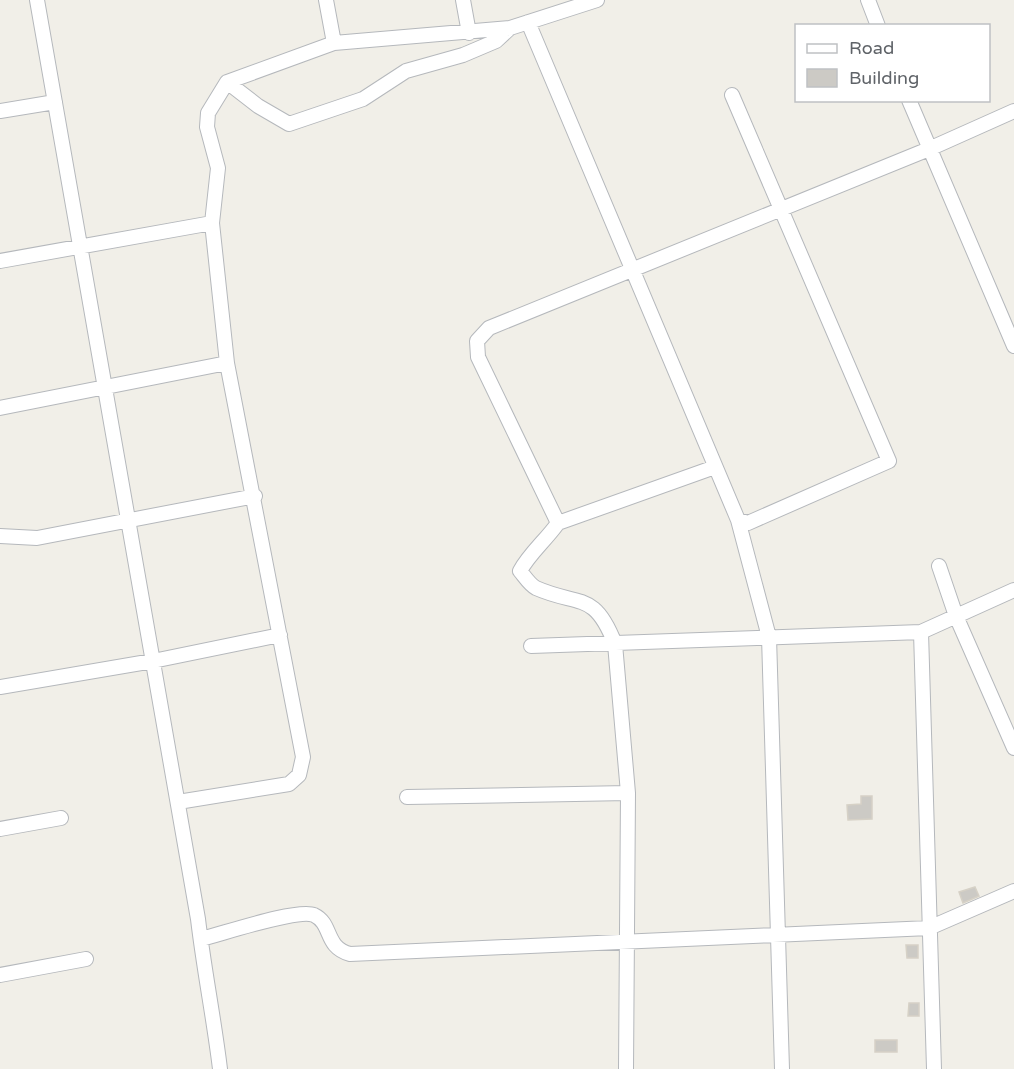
<svg xmlns="http://www.w3.org/2000/svg" width="1014" height="1069" font-family="'Varela Round',sans-serif">
	<rect width="100%" height="100%" fill="#f1efe8"/>
	<!-- building -->
	<path fill="#cccac5" stroke="#d6d1c6" stroke-width="1.5" d="M861,796H872V819L848,820L847,805L861,804Z
		M975,887L979,896L963,903L959,892Z
		M906,945H918V958H907Z
		M909,1003H919V1016H908Z
		M875,1040H897V1052H875Z"/>
	<g fill="none" stroke-linecap="round" stroke-linejoin="round">
		<defs>
			<path id="minor" d="M37,0L198,919C204,970 214,1019 220,1069
				M326,0L334,43
				M463,0L469,33
				M868,0L878,26
				M528,22L738,520L769,637L782,1069
				M227,82L258,106L289,124L363,99L406,71L463,55L496,41L510,28
				M732,95L889,461L748,523L738,520
				M909,100L1014,346
				M0,111L55,102
				M0,261L212,223
				M0,408L227,363
				M558,523L715,467
				M0,536L37,538L255,496
				M939,566L956,616L1014,748
				M921,632L934,1069
				M531,646L921,632L1014,590
				M0,687L153,661L280,635
				M407,797L628,793
				M178,802L289,784L299,775L303,757L227,363L212,223L218,168L207,127L208,113L227,82L334,43L510,28L597,0
				M0,829L61,818
				M201,939C222,934 298,908 314,915C333,924 324,947 350,954L929,928L1014,891
				M0,975L86,959
				M626,1069L628,793L615,644C594,590 579,607 536,588C530,585 525,577 520,571C529,554 546,540 558,523L478,357L477,341L489,328L929,149L1014,111"/>
		</defs>
		<!-- minor casing -->
		<use href="#minor" stroke="#b5b8bc" stroke-width="16"/>
		<!-- minor -->
		<use href="#minor" stroke="#fff" stroke-width="14"/>
	</g>
	<!-- legend -->
	<rect x="795" y="24" width="195" height="78" fill="#ffffff" stroke="#bfc1c3" stroke-width="1.5"/>
	<rect x="807" y="44" width="30" height="9" fill="#ffffff" stroke="#bfc1c3" stroke-width="1.5"/>
	<text x="849" y="54" font-size="18" fill="#5f6368">Road</text>
	<rect x="807" y="69" width="30" height="18" fill="#cccac5" stroke="#bfc1c3" stroke-width="1.5"/>
	<text x="849" y="84" font-size="18" fill="#5f6368">Building</text>
</svg>
